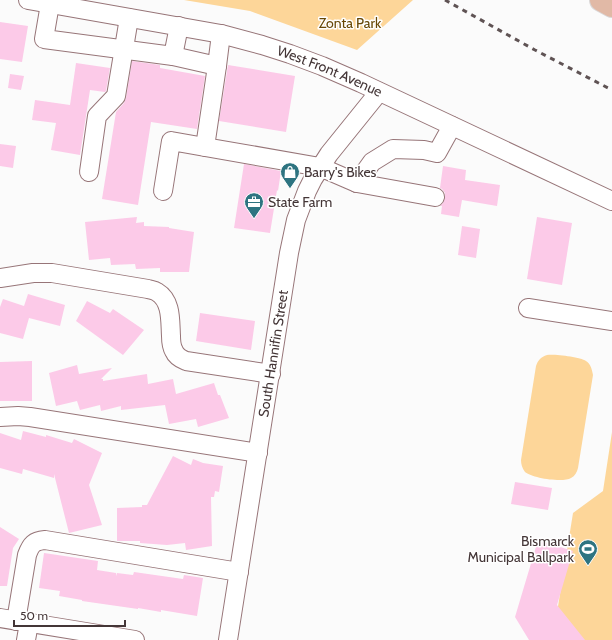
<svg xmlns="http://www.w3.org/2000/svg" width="612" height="640" font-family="Cabin,sans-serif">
	<rect width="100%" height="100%" fill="#fbfbfb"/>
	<!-- green -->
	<path fill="#fdd699" d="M184,0H413L357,50L250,11Z
		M547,355C555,354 580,357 586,361C591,364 592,370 593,375L578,468C577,472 575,476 571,478C563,483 532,478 525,472C522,468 521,464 521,460L536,366C538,360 541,357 547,355Z
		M612,432V640H573L556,619L573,513L603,491Z"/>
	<!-- building -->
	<path fill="#fccae8" d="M0,22L28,26L22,62L0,59Z
		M132,61L160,65V68L205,76L197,129L151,122L138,205L102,199L116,112L124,103L126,98Z
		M76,63L110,68L106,91L105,92L90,90L80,155L51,150L56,123L32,120L35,100L70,105Z
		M228,65L295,76L286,132L219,121Z
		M10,74L24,76L21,90L8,88Z
		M0,144L16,146L13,168L0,166Z
		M244,164L281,171L278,191L277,190L270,233L234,228Z
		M443,166L466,170L465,180L500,185L497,206L462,200L459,217L441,214L442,206H440L443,203L445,198V193L442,189L440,188Z
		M137,217L136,223L144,222V226L169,227V228L194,232L189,272H160V268L136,269L135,264L111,265L110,258L89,260L85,222Z
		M537,217L572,223L562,285L527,279Z
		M462,226L480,229L476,258L458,255Z
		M28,294L65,305L60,326L29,318L23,339L0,333V307L3,299L24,306Z
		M87,301L110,313L113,309L144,330L123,355L76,321Z
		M200,313L255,321L251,350L196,341Z
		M32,361V401H0V362Z
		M77,365L79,374L112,368L101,379H103V381L147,374L148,384L173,379L176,394L214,383L218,395H220L229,418L198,427L196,419L169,424L165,405L121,410V406L101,411L100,405L80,410L77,401L56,406L49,373Z
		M23,431L46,437V435L72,443L74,439L102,453L89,485L102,525L69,533L54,474V478L23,469L22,474L0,468V433L21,440Z
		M173,456L191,465L193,459L203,463L223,466L219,492L215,491L214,497H211L212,546L186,550L185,543L167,545L140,543V541H117V508L142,507V505H147Z
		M515,482L552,488L548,510L511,504Z
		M0,527L19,539L13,548L7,586H0Z
		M538,540L573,551L557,605L585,640H529L515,617Z
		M44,553L98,561L97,570L116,573L117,576V573L133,575L134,572L183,579L184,575L203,578L197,616L161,610V612L138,608V609L82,601V600L59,596L60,591L39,588Z"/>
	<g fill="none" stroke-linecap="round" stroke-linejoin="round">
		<defs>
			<g id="minor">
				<path id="s1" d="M28,0L221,34L262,45L290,54L322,66L361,83L612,201"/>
				<path d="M50,4L44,39L173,56L179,26"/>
				<path d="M173,56L217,66L221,34"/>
				<path d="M217,66L205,147L320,167L357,183L435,197"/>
				<path d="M89,172L97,116L116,96L129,18"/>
				<path d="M357,183L372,162L393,149L424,150L437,153L452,126"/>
				<path d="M163,191L171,141L205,147"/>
				<path d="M0,278L33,273H52L148,289C151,290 154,290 157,292C172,301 170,321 171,336C171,341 171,346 174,351C176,356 181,359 186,361L271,374"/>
				<path d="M528,308L612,321"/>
				<path d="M0,417L18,416L30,417L258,453"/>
				<path d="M0,618L135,640"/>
				<path d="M16,621L27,555C31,544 34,541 45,540L239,572"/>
				<path d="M26,640L29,623"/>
				<path id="s2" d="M228,640L289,253L296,220L307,191L313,179L329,154L379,92"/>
			</g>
			<path id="major" d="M601,0L612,6"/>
		</defs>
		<!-- minor casing -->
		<use href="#minor" stroke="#977578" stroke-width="20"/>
		<!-- major casing -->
		<use href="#major" stroke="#dad7d7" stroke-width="24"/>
		<!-- minor -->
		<use href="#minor" stroke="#fff" stroke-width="18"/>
		<!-- major -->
		<use href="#major" stroke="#e1b9a6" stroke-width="22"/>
		<!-- rail -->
		<path stroke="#5f5354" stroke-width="3" stroke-dasharray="5 5" stroke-linecap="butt" d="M445,0L535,50L612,90"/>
	</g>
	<!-- icons -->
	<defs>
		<symbol id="shop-pin" viewBox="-11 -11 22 30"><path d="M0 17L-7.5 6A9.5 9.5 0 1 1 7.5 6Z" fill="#2e7481" stroke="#fff"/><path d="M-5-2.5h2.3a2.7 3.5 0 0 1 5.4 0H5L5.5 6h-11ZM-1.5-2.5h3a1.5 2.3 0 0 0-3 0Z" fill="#fff"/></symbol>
		<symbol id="office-pin" viewBox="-11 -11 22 30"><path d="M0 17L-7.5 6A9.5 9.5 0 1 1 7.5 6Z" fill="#2e7481" stroke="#fff"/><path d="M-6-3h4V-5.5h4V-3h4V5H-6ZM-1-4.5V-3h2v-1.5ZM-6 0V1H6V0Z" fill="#fff"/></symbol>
		<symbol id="stadium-pin" viewBox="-11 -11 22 30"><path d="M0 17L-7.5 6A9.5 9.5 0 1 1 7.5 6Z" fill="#2e7481" stroke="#fff"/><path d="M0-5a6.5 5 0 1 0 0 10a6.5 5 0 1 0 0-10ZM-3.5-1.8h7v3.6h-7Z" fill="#fff"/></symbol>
	</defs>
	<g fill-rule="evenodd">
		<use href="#shop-pin" x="279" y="161" width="22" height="30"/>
		<use href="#office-pin" x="243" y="191" width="22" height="30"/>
		<use href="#stadium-pin" x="577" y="538" width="22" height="30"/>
	</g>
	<g text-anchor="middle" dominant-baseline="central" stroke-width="3" stroke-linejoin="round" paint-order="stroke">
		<!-- park labels -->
		<g font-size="14" fill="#674705" stroke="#fff">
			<text x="350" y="23">Zonta Park</text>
		</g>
		<!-- street labels -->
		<g font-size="14" fill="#443637" stroke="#fff">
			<text stroke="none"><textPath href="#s1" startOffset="311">West Front Avenue</textPath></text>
			<text stroke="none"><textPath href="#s2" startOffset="290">South Hannifin Street</textPath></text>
		</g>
		<!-- poi labels -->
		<g font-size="14" fill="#443637" stroke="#fff" text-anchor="start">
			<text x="304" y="172">Barry's Bikes</text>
			<text x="268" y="202">State Farm</text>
			<text x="574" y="541" text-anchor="end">Bismarck<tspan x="574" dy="16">Municipal Ballpark</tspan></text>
		</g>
	</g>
	<!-- scale -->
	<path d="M14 620v6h111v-6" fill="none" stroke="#443637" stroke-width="2"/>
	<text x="20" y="620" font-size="12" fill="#443637" stroke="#ffffff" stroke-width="3" paint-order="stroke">50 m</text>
</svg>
